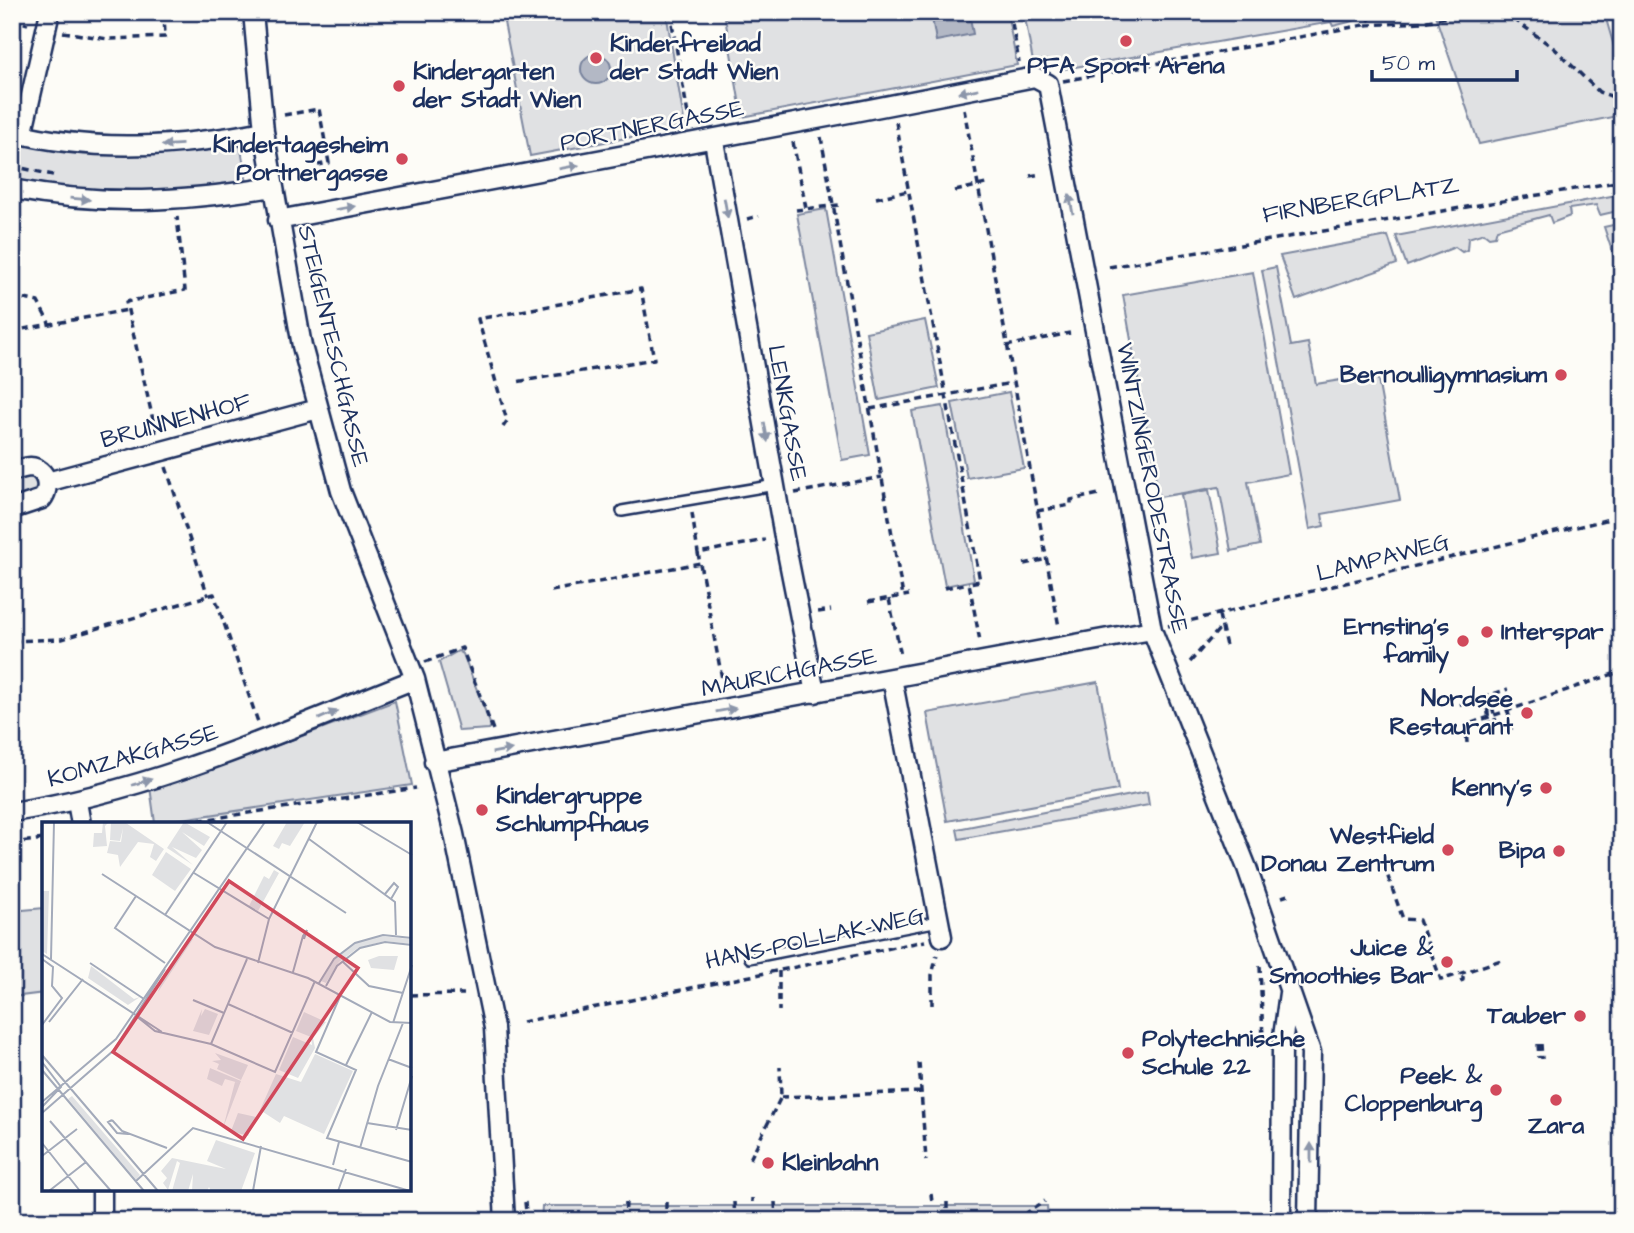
<svg xmlns="http://www.w3.org/2000/svg" width="1634" height="1233" font-family="'Architects Daughter',sans-serif">
	<rect width="100%" height="100%" fill="#fdfcf7"/>
	<filter id="ink" filterUnits="userSpaceOnUse"><feTurbulence type="fractalNoise" baseFrequency=".0143" numOctaves="2"/><feDisplacementMap in="SourceGraphic" scale="14" xChannelSelector="R" yChannelSelector="G"/><feConvolveMatrix kernelMatrix="1 2 1 2 8 2 1 2 1" color-interpolation-filters="sRGB"/></filter>
	<g filter="url(#ink)">
		<!-- green -->
		<path fill="#e0e1e3" stroke="#7e88a0" stroke-width="2" d="M502,12H666L685,127L530,156Z
			M724,12H1007L1017,65L742,117Z
			M1024,12H1368L1353,21L1333,26L1331,22L1064,69L1045,60L1033,62Z
			M1434,12H1604L1622,74V115L1479,144Z
			M12,139L128,153L174,152L240,143L247,184L107,195L12,183Z
			M1622,194V210L1600,215L1596,205L1569,209L1570,216L1552,223L1549,215L1497,229L1495,236L1489,237L1484,233L1468,238L1467,250L1462,252L1455,247L1407,266L1396,236Z
			M826,209L870,455L842,460L797,214Z
			M1622,223V281L1604,227Z
			M1388,236L1397,264L1296,300L1280,256Z
			M1276,267L1291,346L1308,343L1316,384L1377,374L1400,500L1322,514L1324,526L1310,529L1262,270Z
			M1253,272L1289,474L1248,482L1260,545L1231,551L1219,487L1159,497L1123,295Z
			M925,320L939,388L879,400L866,332Z
			M1009,392L1024,468L967,478L952,403Z
			M943,406L974,580L945,586L912,411Z
			M32,475L39,490L36,494L12,500V481Z
			M1209,490L1221,553L1192,558L1181,495Z
			M458,651L463,654L491,726L489,729L459,731L439,662Z
			M1098,682L1118,790L947,821L927,713Z
			M395,701L412,785L155,823L150,787L227,764Z
			M1147,792L1149,805L959,839L957,829Z
			M44,908V993L12,997V911Z
			M542,1206H1047L1048,1221H541Z"/>
		<!-- water -->
		<path fill="#b3b8c5" stroke="#76819c" stroke-width="2" d="M931,12H969L973,34L936,41Z
			M581 69a15 15 0 1 1 30 0a15 15 0 1 1-30 0Z"/>
		<g fill="none" stroke-linecap="round" stroke-linejoin="round">
			<defs>
				<path id="service" d="M622,511L775,485
					M750,958L939,921"/>
				<path id="minor" d="M253,12L264,131L302,346L341,491L415,679L454,834L494,1028L505,1221
					M12,132C96,153 180,147 264,131
					M22,135L50,12
					M714,141L784,537L815,693
					M12,189C104,206 182,202 273,187
					M278,220C531,174 783,126 1035,77L1048,84L1152,630L1247,868L1311,1052L1308,1221
					M12,471C18,470 25,467 30,467C47,468 51,488 42,499L12,509
					M47,482L318,409
					M892,678L942,937
					M434,762L1152,630
					M77,802L81,824
					M12,812C156,790 281,732 415,679
					M102,1189V1221
					M1281,1221L1282,1044L1289,993"/>
			</defs>
			<!-- service casing -->
			<use href="#service" stroke="#1b2f5e" stroke-width="14"/>
			<!-- minor casing -->
			<use href="#minor" stroke="#1b2f5e" stroke-width="23"/>
			<!-- path -->
			<path stroke="#1b2f5e" stroke-width="3.5" stroke-dasharray="7 5" stroke-linecap="butt" d="M670,12L690,126
				M1010,12L1019,62
				M1504,12L1555,49L1599,92L1622,100
				M1615,12L1622,38
				M12,20L28,24
				M1366,25L1422,22L1475,12
				M63,32L108,39L165,37L164,12
				M1063,81L1364,25L1377,12
				M964,109L1059,627
				M284,115L319,109L329,163L318,165
				M896,122L980,581L969,583L980,641
				M821,137L903,596
				M793,142L806,208
				M12,166L53,175
				M15,169L18,152
				M1030,176L1041,174
				M955,191L990,183
				M876,198L908,191
				M796,210L839,205
				M747,219L759,216
				M1109,267L1622,181
				M12,296L38,302L49,323
				M12,331L128,310
				M1006,346L1070,333
				M870,409L1012,383
				M503,427L507,421L478,319L641,289L654,359L516,382
				M156,433L126,302L185,290L177,217
				M166,467L208,596
				M1616,469L1622,468
				M795,493L882,477
				M1037,511L1071,505V500L1099,494
				M692,513L698,553
				M1024,564L1047,559
				M945,588L969,583
				M551,591L700,563
				M889,599L901,656
				M868,602L909,595
				M818,612L831,610
				M1219,615L1226,646
				M1168,626L1622,516
				M12,641L62,639L214,594L258,722
				M425,662L462,648L493,730
				M1190,662L1221,627
				M724,689L698,553L765,540
				M1487,696L1491,701L1497,727
				M1486,697L1490,729
				M1460,705L1508,689
				M1508,711L1512,732
				M1467,743L1466,725L1622,671
				M175,824L416,788
				M12,843L44,839
				M1376,862L1382,860L1403,919L1419,920L1441,980L1501,960
				M1282,897L1288,895
				M1260,966L1263,1039
				M779,971V1011
				M1460,981L1463,980V974
				M410,995L464,994
				M932,1005V975L937,955
				M522,1022L925,941
				M1538,1044L1539,1058
				M1541,1044L1542,1059
				M919,1063L926,1160
				M781,1097L921,1092
				M750,1159L781,1097L780,1067
				M931,1194L932,1202
				M752,1198V1202
				M525,1202L527,1221
				M666,1202V1221
				M734,1202L735,1221
				M775,1202L776,1221
				M947,1202V1220
				M525,1216L558,1215L564,1221
				M581,1221H588
				M625,1221L626,1202
				M915,1221L928,1214L948,1221
				M978,1221L985,1217L1005,1221
				M1014,1221L1045,1201"/>
			<!-- service -->
			<use href="#service" stroke="#fdfcf7" stroke-width="9"/>
			<!-- minor -->
			<use href="#minor" stroke="#fdfcf7" stroke-width="18"/>
		</g>
		<!-- one-way arrows -->
		<defs><path id="oneway-solid" d="M-6-.8H1V-3.2L6.5 0L1 3.2V.8H-6Z" transform="scale(1.75)"/></defs>
		<g fill="#8c96aa">
			<use href="#oneway-solid" transform="translate(968 91) rotate(169)"/>
			<use href="#oneway-solid" transform="translate(172 145) rotate(177)"/>
			<use href="#oneway-solid" transform="translate(569 167) rotate(-10)"/>
			<use href="#oneway-solid" transform="translate(80 199) rotate(5)"/>
			<use href="#oneway-solid" transform="translate(1071 204) rotate(-101)"/>
			<use href="#oneway-solid" transform="translate(345 208) rotate(-10)"/>
			<use href="#oneway-solid" transform="translate(726 208) rotate(80)"/>
			<use href="#oneway-solid" transform="translate(766 432) rotate(80)"/>
			<use href="#oneway-solid" transform="translate(726 710) rotate(-10)"/>
			<use href="#oneway-solid" transform="translate(328 715) rotate(-23)"/>
			<use href="#oneway-solid" transform="translate(502 751) rotate(-10)"/>
			<use href="#oneway-solid" transform="translate(142 782) rotate(-17)"/>
			<use href="#oneway-solid" transform="translate(1311 1153) rotate(-90)"/>
		</g>
	</g>
	<!-- markers -->
	<g fill="#d1495b" stroke="#fdfcf7" stroke-width="2.5">
		<circle cx="1126" cy="41" r="7"/>
		<circle cx="596" cy="58" r="7"/>
		<circle cx="399" cy="86" r="7"/>
		<circle cx="402" cy="159" r="7"/>
		<circle cx="1561" cy="375" r="7"/>
		<circle cx="1487" cy="632" r="7"/>
		<circle cx="1463" cy="641" r="7"/>
		<circle cx="1527" cy="713" r="7"/>
		<circle cx="1546" cy="788" r="7"/>
		<circle cx="482" cy="810" r="7"/>
		<circle cx="1448" cy="850" r="7"/>
		<circle cx="1559" cy="851" r="7"/>
		<circle cx="1447" cy="962" r="7"/>
		<circle cx="1580" cy="1016" r="7"/>
		<circle cx="1128" cy="1053" r="7"/>
		<circle cx="1496" cy="1090" r="7"/>
		<circle cx="1556" cy="1100" r="7"/>
		<circle cx="768" cy="1163" r="7"/>
	</g>
	<g text-anchor="middle" dominant-baseline="central" stroke-width="5" stroke-linejoin="round" paint-order="stroke">
		<!-- poi labels -->
		<g font-size="24" font-weight="bold" fill="#1b2f5e" stroke="#fdfcf7" text-anchor="end">
			<text x="610" y="44" text-anchor="start">Kinderfreibad<tspan x="610" dy="28">der Stadt Wien</tspan></text>
			<text x="1126" y="66" text-anchor="middle">PFA Sport Arena</text>
			<text x="413" y="72" text-anchor="start">Kindergarten<tspan x="413" dy="28">der Stadt Wien</tspan></text>
			<text x="388" y="145">Kindertagesheim<tspan x="388" dy="28">Portnergasse</tspan></text>
			<text x="1547" y="375">Bernoulligymnasium</text>
			<text x="1449" y="627">Ernsting's<tspan x="1449" dy="28">family</tspan></text>
			<text x="1501" y="632" text-anchor="start">Interspar</text>
			<text x="1513" y="699">Nordsee<tspan x="1513" dy="28">Restaurant</tspan></text>
			<text x="1532" y="788">Kenny's</text>
			<text x="496" y="796" text-anchor="start">Kindergruppe<tspan x="496" dy="28">Schlumpfhaus</tspan></text>
			<text x="1434" y="836">Westfield<tspan x="1434" dy="28">Donau Zentrum</tspan></text>
			<text x="1545" y="851">Bipa</text>
			<text x="1433" y="948">Juice &amp;<tspan x="1433" dy="28">Smoothies Bar</tspan></text>
			<text x="1566" y="1016">Tauber</text>
			<text x="1142" y="1039" text-anchor="start">Polytechnische<tspan x="1142" dy="28">Schule 22</tspan></text>
			<text x="1482" y="1076">Peek &amp;<tspan x="1482" dy="28">Cloppenburg</tspan></text>
			<text x="1556" y="1126" text-anchor="middle">Zara</text>
			<text x="782" y="1163" text-anchor="start">Kleinbahn</text>
		</g>
		<!-- street labels -->
		<g font-size="24" fill="#1b2f5e" stroke="#fdfcf7">
			<text transform="translate(652 126) rotate(-11)">PORTNERGASSE</text>
			<text transform="translate(1361 200) rotate(-9)">FIRNBERGPLATZ</text>
			<text transform="translate(333 346) rotate(77)">STEIGENTESCHGASSE</text>
			<text transform="translate(787 413) rotate(80)">LENKGASSE</text>
			<text transform="translate(176 421) rotate(-15)">BRUNNENHOF</text>
			<text transform="translate(1152 488) rotate(79)">WINTZINGERODESTRASSE</text>
			<text transform="translate(1383 558) rotate(-14)">LAMPAWEG</text>
			<text transform="translate(789 673) rotate(-11)">MAURICHGASSE</text>
			<text transform="translate(133 756) rotate(-16)">KOMZAKGASSE</text>
			<text transform="translate(815 939) rotate(-12)">HANS-POLLAK-WEG</text>
		</g>
	</g>
	<!-- overview -->
	<g transform="translate(42 822)">
		<rect width="369" height="369" fill="#fdfcf7"/>
		<path d="M61,0H67L63,4L65,24L51,25L52,11H60ZM69,0L84,1L122,27L114,39L108,35L112,22L96,20L78,45L76,33L65,31L68,19L79,20L81,6L78,19L68,18ZM142,0L168,15L162,24L140,10L160,28L154,36L130,25L151,43L125,26ZM245,0H263L248,24L240,21L237,27L231,24ZM124,30L149,47L133,69L110,53ZM232,48L237,51L216,89L207,84L222,54L227,57ZM0,69H7L5,132L0,129ZM337,114L369,117V122L343,119L316,126L297,140L284,161L279,159L293,137L316,120ZM148,115L151,117L116,170L122,152ZM337,134H356L352,148L329,146L326,138ZM49,144L92,177L98,175L86,183L46,156ZM160,187L159,194L163,187L176,192L167,213L151,209ZM262,190L284,200L271,216L273,226L256,256L237,248L251,215L270,223L269,215L254,209ZM173,231L206,243L199,258L175,247L177,242L170,239L179,238ZM273,232L311,249L282,312L242,294L238,301L218,288L234,252L259,260ZM168,246L199,259L181,306L193,260L197,261L183,257L180,264L165,257ZM30,274L98,353L94,358L26,277ZM196,291L214,295L206,314L189,309ZM174,318L213,331L199,369H169L167,365L165,369H150L151,352L146,369H130L138,341L135,339L126,368L121,361L125,356L119,349L130,336L184,347L165,339Z" fill="#e0e1e3"/>
		<path fill="none" stroke="#a3aaba" stroke-width="2" d="M165,0L304,91M315,0L370,33M267,17L353,80L354,113M152,51L227,97M60,52L173,125L266,156L348,200L370,201M343,72L352,61L356,65L349,77M94,74L73,106L123,141M123,93L185,0M0,132L120,210M0,137L11,145L10,164L20,176L0,203M9,137L12,0M300,139L327,164L361,171M48,141L102,177M216,141L227,97L275,0M251,150L261,114L265,108L262,117M277,161L292,137L313,121L341,113L370,116M284,164L295,144L318,126L343,120L370,123M299,172L274,230L314,248L285,316L370,340M151,178L182,191M186,182L251,211M93,193L113,209L169,222L233,250L273,159M7,200L41,157M351,201L370,143M169,222L205,137M0,233L116,369M346,237L370,246M0,240L19,265L0,285M304,243L330,190M0,248L102,369M0,280L74,217L223,0M0,291L72,228L123,147M70,298L80,309L125,326M70,298L66,300L75,311L86,312M8,299L69,369M325,301L370,308M354,308L370,254M0,321L38,369M318,326L336,264L361,201M0,334L35,307M291,343L297,320M94,359L151,306L368,369M7,369L44,340M211,369L219,324M296,369L304,347"/>
		<path fill="#d1495b" fill-opacity="0.15" stroke="#d1495b" stroke-width="3.5" d="M187,59L316,146L201,317L71,230Z"/>
		<rect width="369" height="369" fill="none" stroke="#1b2f5e" stroke-width="3.5"/>
	</g>
	<!-- margin -->
	<rect width="1634" height="1233" fill="none" stroke="#fdfcf7" stroke-width="42"/>
	<rect x="21" y="21" width="1592" height="1191" fill="none" stroke="#1b2f5e" stroke-width="2.5" filter="url(#ink)"/>
	<!-- scale -->
	<path d="M1372 70v10h145v-10" fill="none" stroke="#1b2f5e" stroke-width="3.5"/>
	<text x="1382" y="70" font-size="21" fill="#1b2f5e" stroke="#fdfcf7" stroke-width="5" paint-order="stroke">50 m</text>
</svg>
